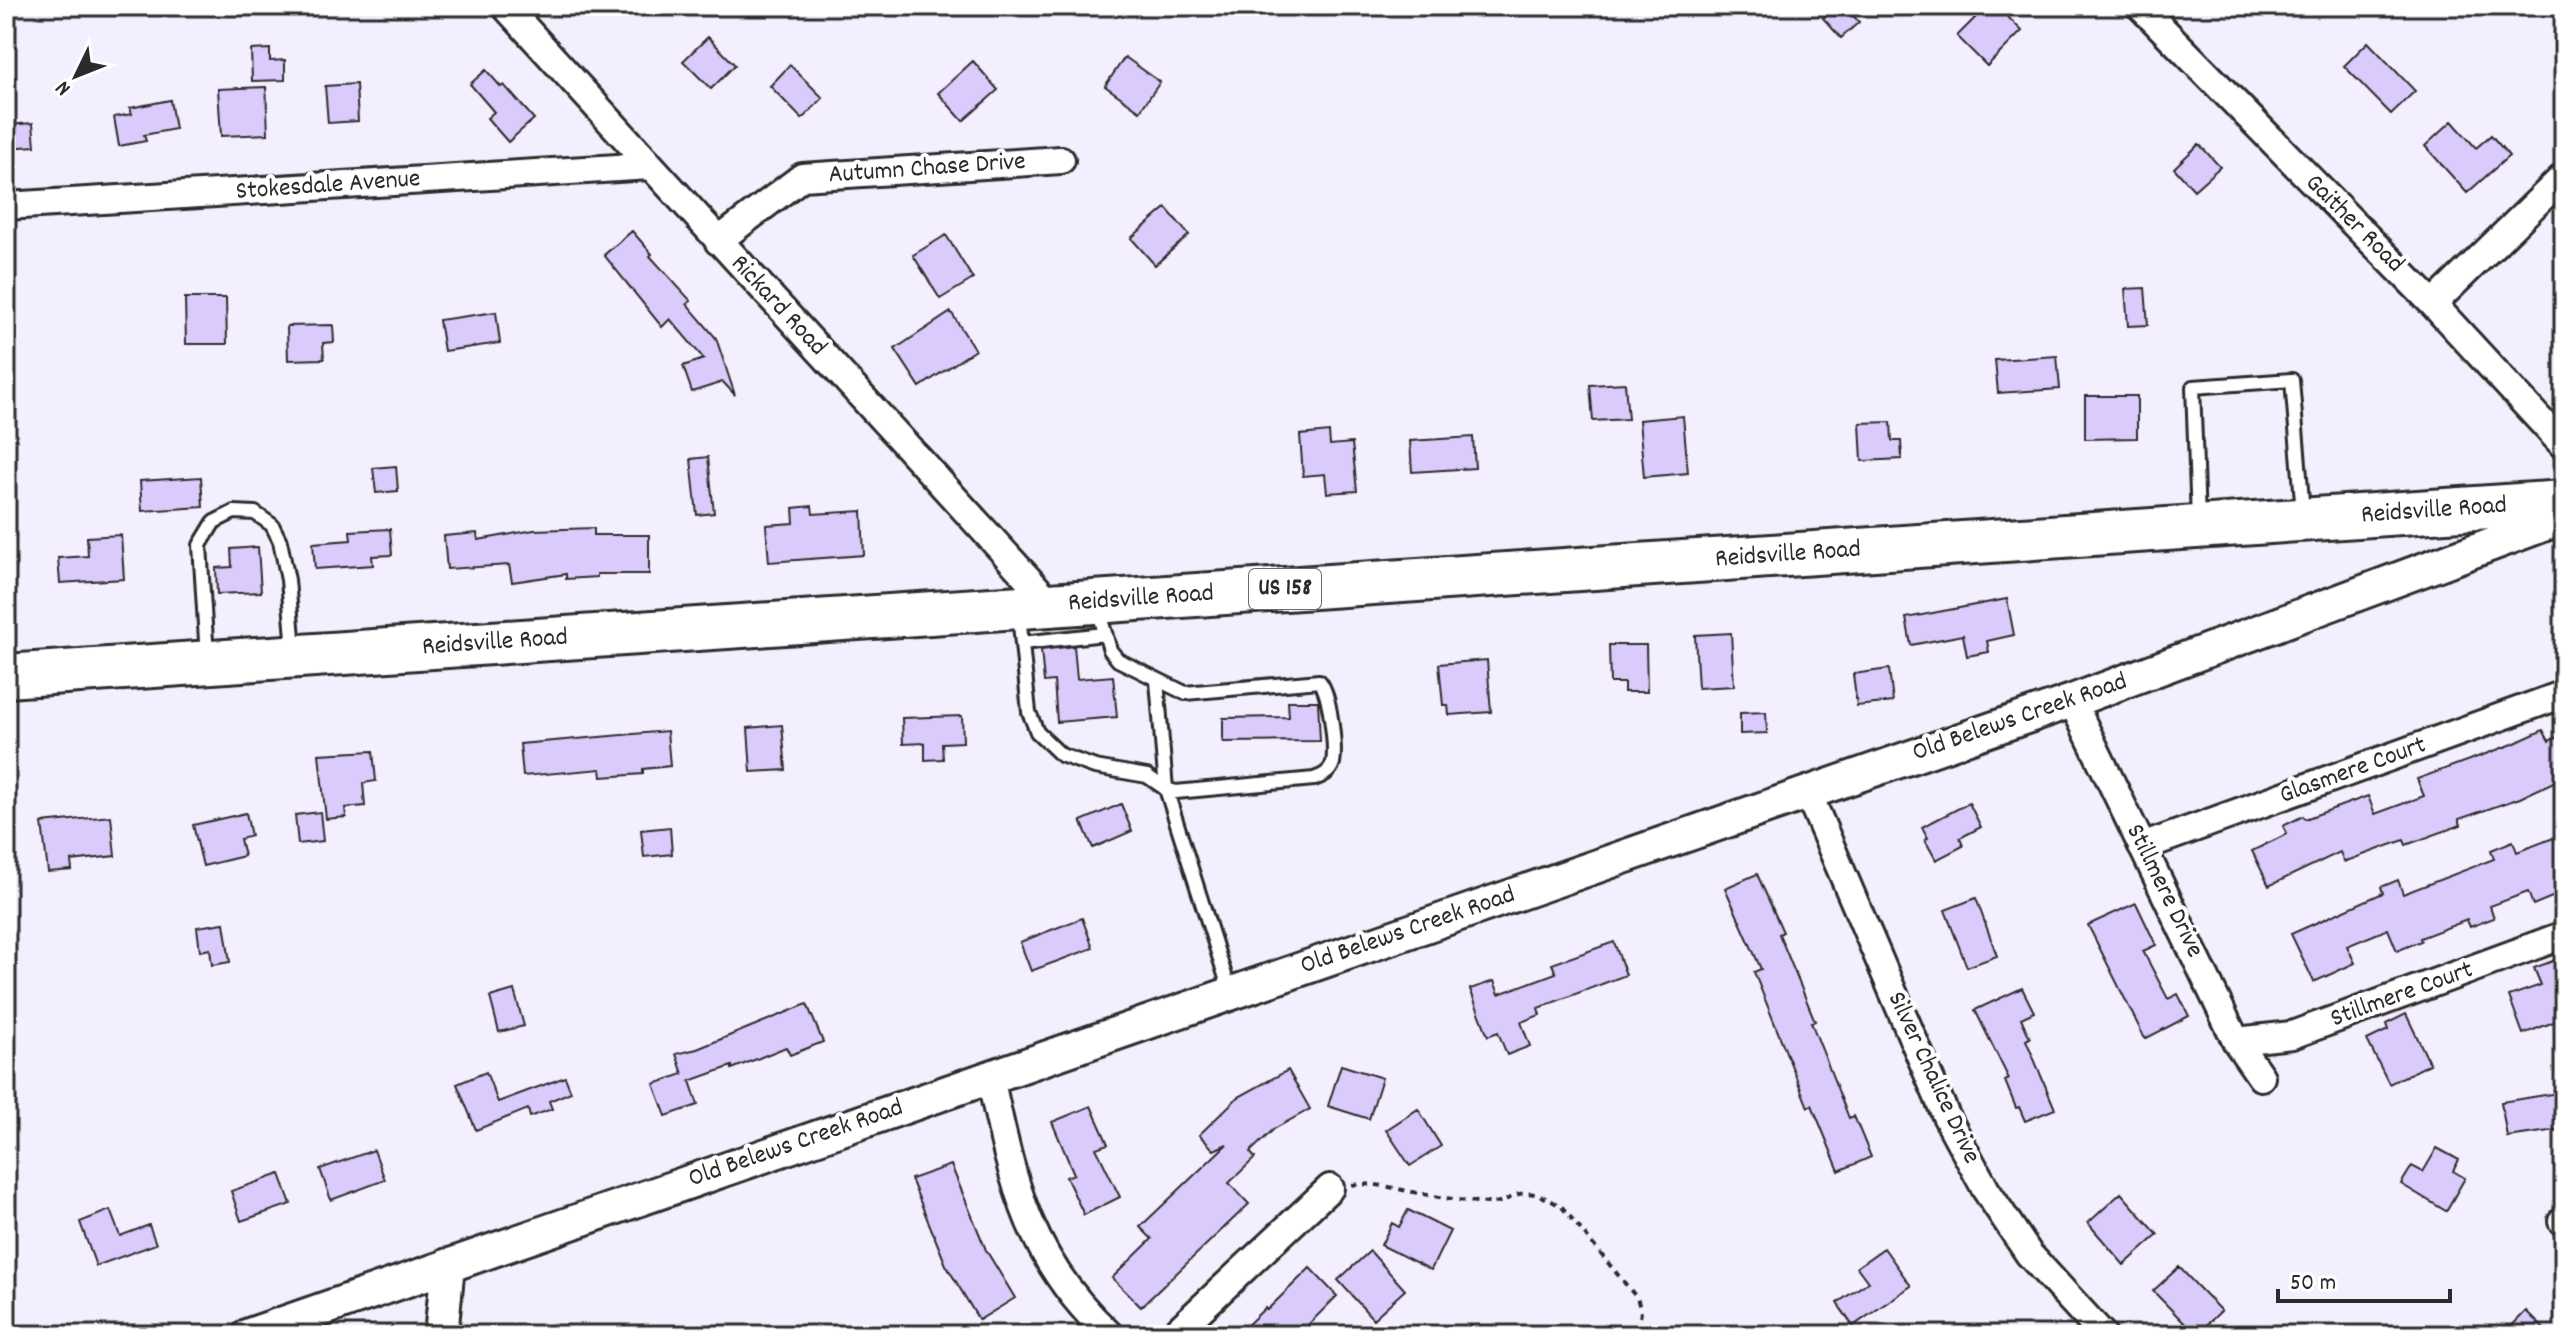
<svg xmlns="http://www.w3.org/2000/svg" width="2570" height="1341" font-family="Dekko,sans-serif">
	<rect width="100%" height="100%" fill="#f4effe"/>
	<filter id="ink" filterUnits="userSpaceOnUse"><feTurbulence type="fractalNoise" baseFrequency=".0125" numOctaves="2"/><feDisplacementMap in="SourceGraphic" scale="16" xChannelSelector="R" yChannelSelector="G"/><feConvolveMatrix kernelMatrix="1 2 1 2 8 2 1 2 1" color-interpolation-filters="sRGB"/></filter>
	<g filter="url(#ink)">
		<!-- building -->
		<path fill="#dbcafc" stroke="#2b2b2b" stroke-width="2" d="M1836,6H1844L1859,22L1841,38L1823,18Z
			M1963,6H1997L2022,31L1987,66L1957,36L1975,18Z
			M708,37L735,65L711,89L683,61Z
			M2368,42L2415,91L2391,114L2344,66Z
			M270,49V61L285,60V80L252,81L251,50Z
			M1125,57L1160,82L1140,111L1105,86Z
			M973,61L998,90L963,121L938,93Z
			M790,65L823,98L802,119L770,86Z
			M486,70L501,87L504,85L534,119L508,142L487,118L494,112L470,84Z
			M356,84L358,121L328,123L325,86Z
			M266,87L268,134L221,136L218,89Z
			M170,100L175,129L144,135L146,141L119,146L114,117L132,114L130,108Z
			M2452,121L2476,148L2491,135L2509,156L2467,193L2425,146Z
			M33,123L35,146L6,148V125Z
			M2199,144L2220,167L2194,190L2174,168Z
			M1166,208L1189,235L1155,265L1131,238Z
			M632,231L652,254L650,256L691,301L687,304L716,338L735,395L723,382L692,392L683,366L704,359L670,319L662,327L604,255Z
			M946,235L973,279L940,299L913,255Z
			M2145,288L2148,325L2128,326L2125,289Z
			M185,298H226L227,344H186Z
			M496,312L500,343L444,351L439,320Z
			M951,312L975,350L920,387L895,349Z
			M333,325L334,342L323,343L324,359L288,360L287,326Z
			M2057,356L2060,389L1998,393L1995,360Z
			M1625,383L1628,419L1593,421L1590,385Z
			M2085,396H2137V438L2085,439Z
			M1683,416L1688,473L1644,477L1639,420Z
			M1891,422L1892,441H1901L1902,459L1862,461L1860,423Z
			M1329,432L1330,445L1352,443L1357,491L1327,493L1325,474L1303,476L1300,435Z
			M1473,437L1475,468L1412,472L1410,441Z
			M708,457L714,513L697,515L691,459Z
			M396,466L398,491L376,493L373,468Z
			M201,477L203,507L142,511L140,481Z
			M812,506L813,514L862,511L864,555L769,562L766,525L794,523L793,508Z
			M594,528V535H649V574H597V577L566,579V574L512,582L509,565L447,569L444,536L477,533L478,540L534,530Z
			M390,529L392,555L372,556L373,565L315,569L313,543L351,540L350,531Z
			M121,535L124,579L60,583L58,558L88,556L87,537Z
			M258,547L261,592L217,594L216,568L232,567L231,549Z
			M2007,599L2014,635L1987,641L1989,652L1967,656L1963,635L1911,645L1906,618Z
			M1731,633L1734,686L1698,688L1695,635Z
			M1609,645H1646L1647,692H1624V683H1610Z
			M1074,646L1077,679L1113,676L1117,717L1057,722L1054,681L1044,682L1041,650Z
			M1487,660L1491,712L1449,715L1448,705H1443L1439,664Z
			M1889,669L1893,702L1857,706L1853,674Z
			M1288,701H1318L1320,741L1223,742V718L1289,717Z
			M1766,712L1767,733L1740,734V713Z
			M962,716L963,742L942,743L943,759L925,760V743L903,744L902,718Z
			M782,725L786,770L751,772L748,728Z
			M2543,730L2549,741L2564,734V777L2520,798L2459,819L2461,825L2406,845L2404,840L2344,862L2340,852L2269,886L2252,851L2287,834L2283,826L2303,816L2305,819L2368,796L2375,814L2424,796L2417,779L2513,744Z
			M667,731L670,766L643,769V774L602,777L601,769L523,776L520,744Z
			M373,751L376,781L363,783L365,806L345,808L346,817L326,819L319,754Z
			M1969,803L1981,827L1960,838L1963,846L1936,860L1925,840L1928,838L1922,827Z
			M1121,804L1132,831L1093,848L1081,821Z
			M320,812L323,841L298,844L295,815Z
			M246,813L251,836L240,839L244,856L203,866L193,825Z
			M111,816L115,856L71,861L72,870L48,872L42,823Z
			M670,827L672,854L644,857L641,830Z
			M2564,834V892L2533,905L2528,892L2490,906L2494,918L2470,927L2467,920L2420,938L2421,941L2397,951L2388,929L2347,946L2355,963L2314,982L2291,934L2383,893L2381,887L2398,880L2403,894L2494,859L2491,850L2513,841L2517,852Z
			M1757,874L1783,932L1779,934L1815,1021L1811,1022L1849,1118L1854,1116L1871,1157L1839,1171L1812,1105L1808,1107L1754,972L1761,969L1725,888Z
			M1976,898L1997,956L1967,967L1945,910Z
			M2136,903L2156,945L2143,951L2168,999L2178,994L2189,1016L2145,1039L2088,925Z
			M1082,918L1093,948L1031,971L1020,942Z
			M224,923L230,962L212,965L210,949L200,951L197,927Z
			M1614,942L1626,975L1538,1008L1540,1015L1521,1022L1530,1046L1507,1055L1498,1032L1488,1036L1470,989L1494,981L1499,994L1556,973L1552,964Z
			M2558,959L2564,976V1018L2523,1034L2509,996L2541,985L2534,968Z
			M2022,988L2034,1012L2021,1018L2030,1038L2026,1040L2055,1109L2025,1121L2019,1107L2016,1108L2005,1081L2009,1079L1975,1010Z
			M514,990L524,1026L499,1032L490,997Z
			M807,1004L823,1042L790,1055L786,1047L732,1069V1066L690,1081L698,1105L666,1116L654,1084L683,1074L676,1054L697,1049Z
			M2406,1014L2430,1064L2389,1084L2367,1040L2388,1030L2386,1024Z
			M1341,1065L1382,1078L1369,1119L1328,1106Z
			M1288,1070L1310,1109L1274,1129L1250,1152L1255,1158L1229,1183L1249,1204L1141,1307L1112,1278L1152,1239L1140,1227L1227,1144L1214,1150L1199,1135L1237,1098Z
			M486,1072L498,1102L565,1077L571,1092L549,1101L552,1109L530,1117L528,1109L476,1130L457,1084Z
			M2564,1092V1129L2507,1137L2501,1102Z
			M1091,1106L1108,1144L1096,1148L1120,1197L1084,1215L1066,1177L1074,1174L1052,1122Z
			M1418,1109L1441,1146L1410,1166L1386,1130Z
			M2437,1148L2459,1160L2453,1171L2465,1178L2446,1211L2401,1184L2412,1166L2423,1172Z
			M374,1150L385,1180L331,1200L320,1169Z
			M951,1165L986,1250L1015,1298L979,1320L946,1265L911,1179Z
			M280,1174L291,1204L241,1221L231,1191Z
			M2121,1193L2158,1235L2124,1265L2088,1223Z
			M110,1210L120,1236L149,1225L156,1244L96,1266L80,1222Z
			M1408,1210L1450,1231L1431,1270L1381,1245L1392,1223L1399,1227Z
			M1884,1248L1911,1286L1853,1326L1837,1303L1868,1282L1857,1267Z
			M1370,1251L1405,1290L1373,1319L1338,1280Z
			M2179,1267L2221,1311L2196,1335L2153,1291Z
			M1310,1268L1337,1296L1298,1335H1237L1265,1308L1267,1310Z
			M2526,1311L2550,1335H2503Z"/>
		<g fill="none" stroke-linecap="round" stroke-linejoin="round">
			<defs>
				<path id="service" d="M2198,520L2193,387L2292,380L2303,513
					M1019,615L1029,712L1037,732L1061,755L1095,767L1147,776L1166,789L1176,792L1314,779C1322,776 1330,773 1333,763C1336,748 1330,691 1319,681L1185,693L1118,660L1110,650L1098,609
					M1022,643L1105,634
					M207,657L200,545L214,522L234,512L255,513L272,525L280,541L288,580L294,649
					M1157,681L1166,789L1230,991"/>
				<path id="minor" d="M505,6L1052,605
					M2140,6L2433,304L2564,446
					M6,206L650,166
					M718,241L802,177L1061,160
					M2433,304L2564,176
					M2072,701L2236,1041L2261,1077
					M1808,793L1946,1116L1986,1190L2029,1254L2103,1335
					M2142,847L2564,694
					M2236,1041L2292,1035L2564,935
					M990,1077C1013,1182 1027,1258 1110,1335
					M2562,1221L2564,1223
					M1173,1335L1330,1188"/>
				<path id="tertiary" d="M249,1335L2072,701L2564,517
					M441,1335L448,1265"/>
				<path id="trunk" d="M6,676L2564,502"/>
			</defs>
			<!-- service casing -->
			<use href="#service" stroke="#2b2b2b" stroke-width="18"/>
			<!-- minor casing -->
			<use href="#minor" stroke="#2b2b2b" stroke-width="32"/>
			<!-- tertiary casing -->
			<use href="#tertiary" stroke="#2b2b2b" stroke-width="38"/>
			<!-- trunk casing -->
			<use href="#trunk" stroke="#2b2b2b" stroke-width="48"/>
			<!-- path -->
			<path stroke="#2b2b2b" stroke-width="4" stroke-dasharray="6 6" stroke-linecap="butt" d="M1352,1185C1373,1182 1392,1188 1413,1192C1437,1197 1462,1201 1487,1203C1499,1204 1505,1200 1516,1195C1532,1189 1549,1199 1562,1207L1637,1298L1641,1311L1638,1335"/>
			<!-- service -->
			<use href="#service" stroke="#fff" stroke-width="12"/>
			<!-- minor -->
			<use href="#minor" stroke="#fff" stroke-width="26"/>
			<!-- tertiary -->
			<use href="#tertiary" stroke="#fff" stroke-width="32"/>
			<!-- trunk -->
			<use href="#trunk" stroke="#fff" stroke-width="42"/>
		</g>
	</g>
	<g text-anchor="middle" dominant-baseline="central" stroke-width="8" stroke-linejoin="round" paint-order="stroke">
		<!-- shield labels -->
		<rect fill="#fff" stroke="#6b6b6b" stroke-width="2" x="1249" y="569" width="72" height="40" rx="6"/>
		<g font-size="24" font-weight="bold" fill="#2b2b2b">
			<text x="1285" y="589">US 158</text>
		</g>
		<!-- street labels -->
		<g font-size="26" fill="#2b2b2b" stroke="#fff">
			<text transform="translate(927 169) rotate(-4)">Autumn Chase Drive</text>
			<text transform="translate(328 186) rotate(-4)">Stokesdale Avenue</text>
			<text transform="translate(2354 224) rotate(45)">Gaither Road</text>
			<text transform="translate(778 306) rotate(47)">Rickard Road</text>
			<text transform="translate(2434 511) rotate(-4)">Reidsville Road</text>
			<text transform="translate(1788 555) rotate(-4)">Reidsville Road</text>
			<text transform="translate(1141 599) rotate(-4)">Reidsville Road</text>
			<text transform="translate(495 643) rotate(-4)">Reidsville Road</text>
			<text transform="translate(2020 718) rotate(-19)">Old Belews Creek Road</text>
			<text transform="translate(2353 771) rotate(-20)">Glasmere Court</text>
			<text transform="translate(2164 891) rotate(64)">Stillmere Drive</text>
			<text transform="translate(1408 931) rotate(-19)">Old Belews Creek Road</text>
			<text transform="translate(2402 995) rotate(-20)">Stillmere Court</text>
			<text transform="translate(1933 1078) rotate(65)">Silver Chalice Drive</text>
			<text transform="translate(796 1144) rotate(-19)">Old Belews Creek Road</text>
		</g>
	</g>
	<!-- margin -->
	<rect width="2570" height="1341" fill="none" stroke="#fff" stroke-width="32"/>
	<rect x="16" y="16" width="2538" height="1309" fill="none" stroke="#2b2b2b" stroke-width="3" filter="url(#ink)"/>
	<!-- north arrow -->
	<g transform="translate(76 76) rotate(227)" stroke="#ffffff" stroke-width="6" paint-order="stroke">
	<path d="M0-6L14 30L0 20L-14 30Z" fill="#2b2b2b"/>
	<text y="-12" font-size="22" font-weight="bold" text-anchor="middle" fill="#2b2b2b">N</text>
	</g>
	<!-- scale -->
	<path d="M2278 1289v12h172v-12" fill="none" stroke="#2b2b2b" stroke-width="4"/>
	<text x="2290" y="1289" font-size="24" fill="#2b2b2b" stroke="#ffffff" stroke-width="6" paint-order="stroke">50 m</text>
</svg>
